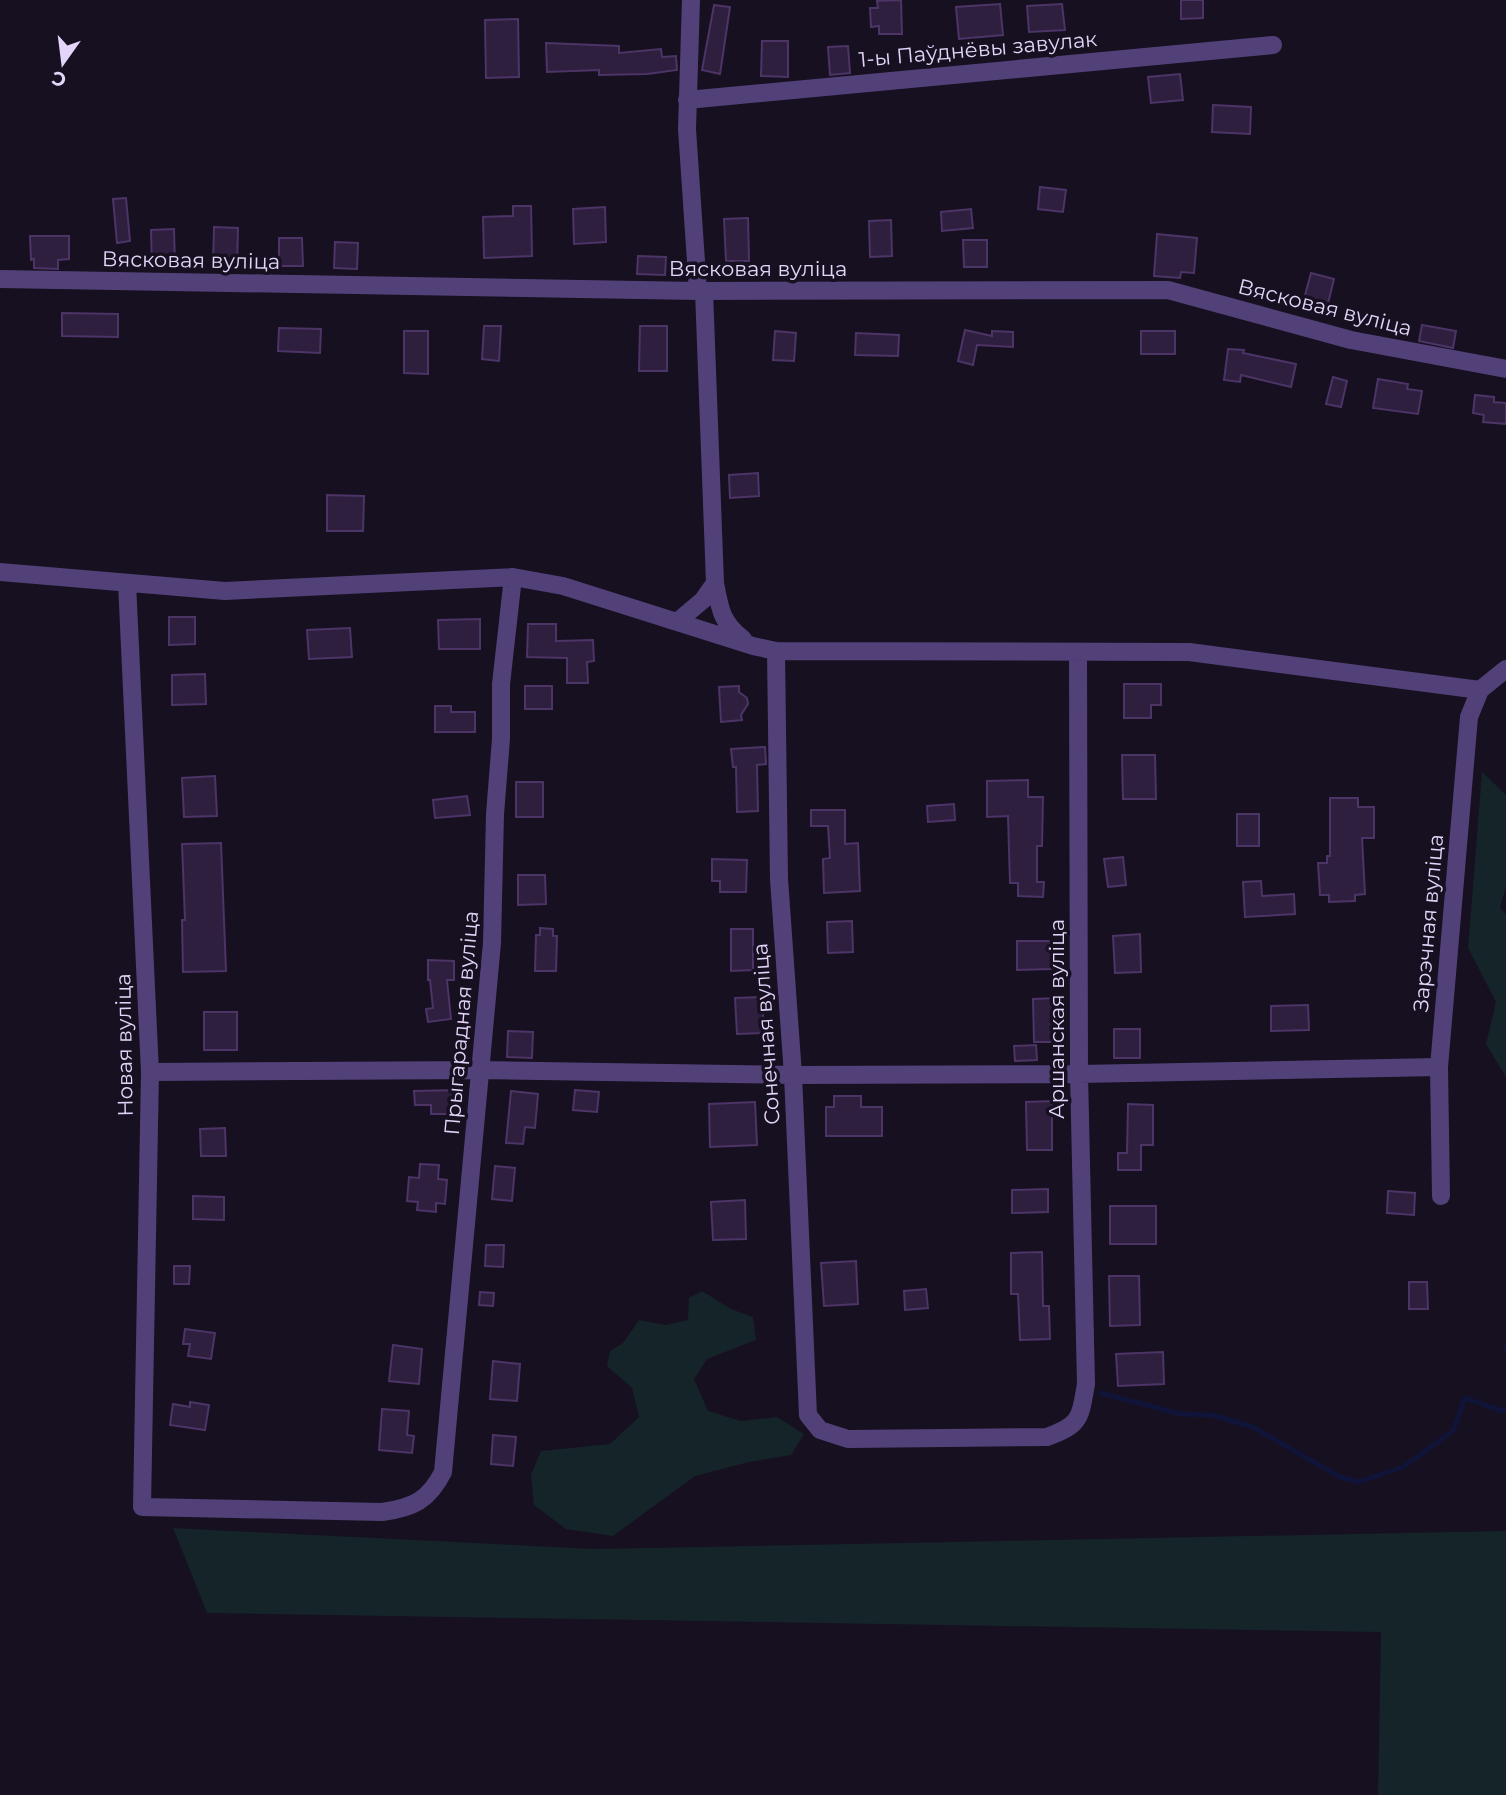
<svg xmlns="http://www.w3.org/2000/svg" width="1506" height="1795" font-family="Montserrat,sans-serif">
	<rect width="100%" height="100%" fill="#171020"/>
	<!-- green -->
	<path fill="#142429" d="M1482,772L1506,795V887L1500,908L1506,914V1077L1486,1044L1496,1002L1468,948Z
		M702,1291L731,1309L753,1317L756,1340L707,1359L694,1379L708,1411L741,1421L777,1417L804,1434L791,1455L749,1462L695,1476L613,1536L566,1529L534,1505L531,1475L541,1451L610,1444L639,1417L632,1388L607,1366L610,1351L623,1343L639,1320L665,1325L688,1320L689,1298Z
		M173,1528L594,1549L1506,1531V1795H1378L1381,1632L207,1613Z"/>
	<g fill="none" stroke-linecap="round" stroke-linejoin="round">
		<!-- stream -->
		<path stroke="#101439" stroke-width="5" d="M1506,1346V1349
			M1100,1393L1181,1414L1212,1415L1253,1427L1340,1477L1359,1482L1403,1467L1453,1431L1465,1398L1502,1411L1506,1409"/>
	</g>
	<!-- building -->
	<path fill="#2e1f3e" stroke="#4c3467" stroke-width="2" d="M901,0L902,34H879V26L871,27L870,8H878L877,1Z
		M1181,0H1203V18L1181,19Z
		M1000,4L1003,35L959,39L956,7Z
		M1062,4L1065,30L1029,32L1027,6Z
		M714,5L730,7L720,74L702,70Z
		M518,19L519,77L486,78L485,20Z
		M762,41H788V77L761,76Z
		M546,43L619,46V53L661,49L662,57L676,56L677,70L647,74L599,75V70L547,72Z
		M848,46L850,73L830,75L828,47Z
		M1180,74L1183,100L1151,103L1148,77Z
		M1213,105L1251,107L1250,134L1212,132Z
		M1040,187L1066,190L1063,212L1038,209Z
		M126,198L130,241L117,243L113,199Z
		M513,206H531L532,256L484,258L483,217L513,216Z
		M605,207L606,242L574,244L573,209Z
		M971,209L973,228L942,231L941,212Z
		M748,218L749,261H726L724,219Z
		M891,220L892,256L870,257L869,221Z
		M214,227L238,228L237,267L213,266Z
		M174,229L175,265L152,266L151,230Z
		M1157,234L1197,238L1194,273L1181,272L1180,278L1154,276Z
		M30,236H69V259L58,260V269L34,268V259L31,260Z
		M279,238H302L303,266H279Z
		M963,240H987V267H964Z
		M335,242L358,243L357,269L334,268Z
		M638,256L666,257L665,275L637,274Z
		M1311,273L1334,279L1325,316L1301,310Z
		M62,313L118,314V337L62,336Z
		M1422,325L1456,331L1453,348L1419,341Z
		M484,326H501L499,361L482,359Z
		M640,326H667V371H639Z
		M279,328L321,329L320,353L278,351Z
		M965,330L992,336V331L1013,332V347L977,345L973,365L958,361Z
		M404,331H428V374L404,373Z
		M775,331L796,333L794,361L773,360Z
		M1141,331H1175V354H1141Z
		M856,333L899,335L898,356L855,355Z
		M1228,349L1244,350L1243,353L1296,364L1291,387L1241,375L1240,382L1224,380Z
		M1333,377L1347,381L1341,407L1326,404Z
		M1378,379L1408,384L1407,389L1422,391L1418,414L1373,408Z
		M1475,395L1494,397V402L1506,403V424L1483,422L1484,415L1473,413Z
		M758,473L759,496L730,498L729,475Z
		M327,495L364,496L363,531H327Z
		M169,617H195V644L169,645Z
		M480,619V649H439L438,620Z
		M528,624H556V641L593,640L594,661L587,662L588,683H567V658L527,657Z
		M350,628L352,657L309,659L307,630Z
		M205,674L206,704L172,705V675Z
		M1124,684H1161V705H1151V718H1124Z
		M525,686H552V709H525Z
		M739,686V692L747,698L748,704L741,715L742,720L721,722L719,687Z
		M435,706H451V712H475V732H435Z
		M765,747L766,764L757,765L758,811L737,812L736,767H733L731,749Z
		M1122,755H1155L1156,799H1123Z
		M215,776L217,816L184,817L182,778Z
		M1028,780V797H1043L1042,846H1037V882H1044L1043,897L1018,896V883H1010L1008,816L987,817V781Z
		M516,782H543V817H516Z
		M467,796L470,815L435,818L433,800Z
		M1330,798H1358V807H1374V838H1362L1365,894L1355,895V901L1329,902V895H1320L1318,863H1327V856H1330Z
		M954,804L955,820L928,822L927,806Z
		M811,810H845V844L858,843L860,891L824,893L823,859L830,858L828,826H811Z
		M1237,814H1259V846H1237Z
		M221,843L226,971L183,972L182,920H185L182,844Z
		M1123,857L1126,885L1108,887L1104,859Z
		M712,859L747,860L746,892H720V881H712Z
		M518,875H545L546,904L518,905Z
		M1261,881L1262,896L1294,894L1295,914L1245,917L1243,882Z
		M852,921L853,952L828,953L827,922Z
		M540,928L553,929V936H557L556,971H535L536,935H540Z
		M731,929H753V970L731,971Z
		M1140,934L1141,972L1115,973L1113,936Z
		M1017,941H1050L1051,969L1017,970Z
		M428,960L454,961V980H447L451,1019L428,1022L426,1009L433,1008L430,980H428Z
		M762,997L764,1033L737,1034L735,998Z
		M1057,998V1042H1034L1033,999Z
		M1308,1005L1309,1030L1271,1031V1006Z
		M204,1012H237V1050H204Z
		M1114,1029H1140V1058H1114Z
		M508,1031L533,1032L532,1058L507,1057Z
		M1036,1045L1037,1060L1015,1061L1014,1046Z
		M458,1090L459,1106H449V1114H431V1105H415L414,1091Z
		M575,1090L599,1092L597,1112L573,1110Z
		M511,1091L538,1094L535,1128L525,1127L523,1144L506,1143Z
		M834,1096H861V1107H882V1136H826V1107H834Z
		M1052,1101V1150H1027L1026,1102Z
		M755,1102L757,1145L710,1147L709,1104Z
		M1128,1104L1153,1105V1145H1141V1170H1118V1153H1127Z
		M225,1128L226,1156H201L200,1129Z
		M420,1164L439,1165L438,1179L447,1180L445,1204L436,1203V1212L417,1210L418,1202L407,1201L409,1177L419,1178Z
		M495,1166L515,1168L512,1201L492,1199Z
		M1048,1189V1212L1012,1213V1190Z
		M1388,1191L1415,1193L1414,1215L1387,1213Z
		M193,1196L224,1197V1220L193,1219Z
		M745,1200L746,1239L713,1240L711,1202Z
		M1110,1206H1156V1244H1110Z
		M486,1245H504L503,1267L485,1266Z
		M1042,1252L1043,1306H1049L1050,1339L1020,1340L1018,1294H1011V1253Z
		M856,1261L858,1304L824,1306L821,1263Z
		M174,1266H190L189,1284H174Z
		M1109,1276H1139L1140,1325L1110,1326Z
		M1409,1282H1427L1428,1309H1409Z
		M926,1289L928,1308L905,1310L904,1291Z
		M480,1292L494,1293L493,1306L479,1305Z
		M185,1329L215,1333L211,1359L188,1356L190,1344H183Z
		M393,1345L422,1349L419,1384L389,1381Z
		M1163,1352L1164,1384L1118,1386L1116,1354Z
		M493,1361L520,1364L517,1401L490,1399Z
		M190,1402L209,1405L205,1430L170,1425L173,1404L190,1407Z
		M382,1409L409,1411L407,1435L414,1436L412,1453L379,1450Z
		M493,1435L516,1437L513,1466L491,1464Z"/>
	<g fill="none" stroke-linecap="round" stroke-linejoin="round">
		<!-- minor -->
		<path stroke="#524179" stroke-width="18" d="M691,0L687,129L698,291
			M687,100L1273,45
			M0,279L698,291L1168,290L1351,340L1506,369
			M704,291L715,583C720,609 721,622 743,639
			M0,572L225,591L513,577L563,586L753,646L776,651L1189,652L1480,690
			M127,583L150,1072L142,1507L382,1512C413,1508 429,1500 443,1472L492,943L495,814L501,739V684L513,577
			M677,622L703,600L715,583
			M776,651L779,879L793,1075L808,1415L820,1430L848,1439L1047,1437C1081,1425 1080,1418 1086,1384L1079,1074L1078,653
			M150,1072L481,1070L793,1075L1079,1074L1439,1067
			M1441,1196L1439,1067L1469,717L1480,690L1506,669"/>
	</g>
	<g text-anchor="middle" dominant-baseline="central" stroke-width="7" stroke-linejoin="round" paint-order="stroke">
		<!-- street labels -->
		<g font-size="21" fill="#e3d5f9" stroke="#171020">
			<text transform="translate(978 49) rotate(-5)">1-ы Паўднёвы завулак</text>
			<text transform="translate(191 260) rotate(1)">Вясковая вуліца</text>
			<text x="758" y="268">Вясковая вуліца</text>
			<text transform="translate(1325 307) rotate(14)">Вясковая вуліца</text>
			<text transform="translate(1428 923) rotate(-85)">Зарэчная вуліца</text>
			<text transform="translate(1056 1019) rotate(-90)">Аршанская вуліца</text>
			<text transform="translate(461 1023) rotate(-85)">Прыгарадная вуліца</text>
			<text transform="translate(766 1034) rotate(-94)">Сонечная вуліца</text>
			<text transform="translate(124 1045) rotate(-91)">Новая вуліца</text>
		</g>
	</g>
	<!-- north arrow -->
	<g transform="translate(63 63) rotate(194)" stroke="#171020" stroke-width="5" paint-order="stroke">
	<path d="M0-5L12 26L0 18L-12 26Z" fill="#e3d5f9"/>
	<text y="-10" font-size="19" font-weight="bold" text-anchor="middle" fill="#e3d5f9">С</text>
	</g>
</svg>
